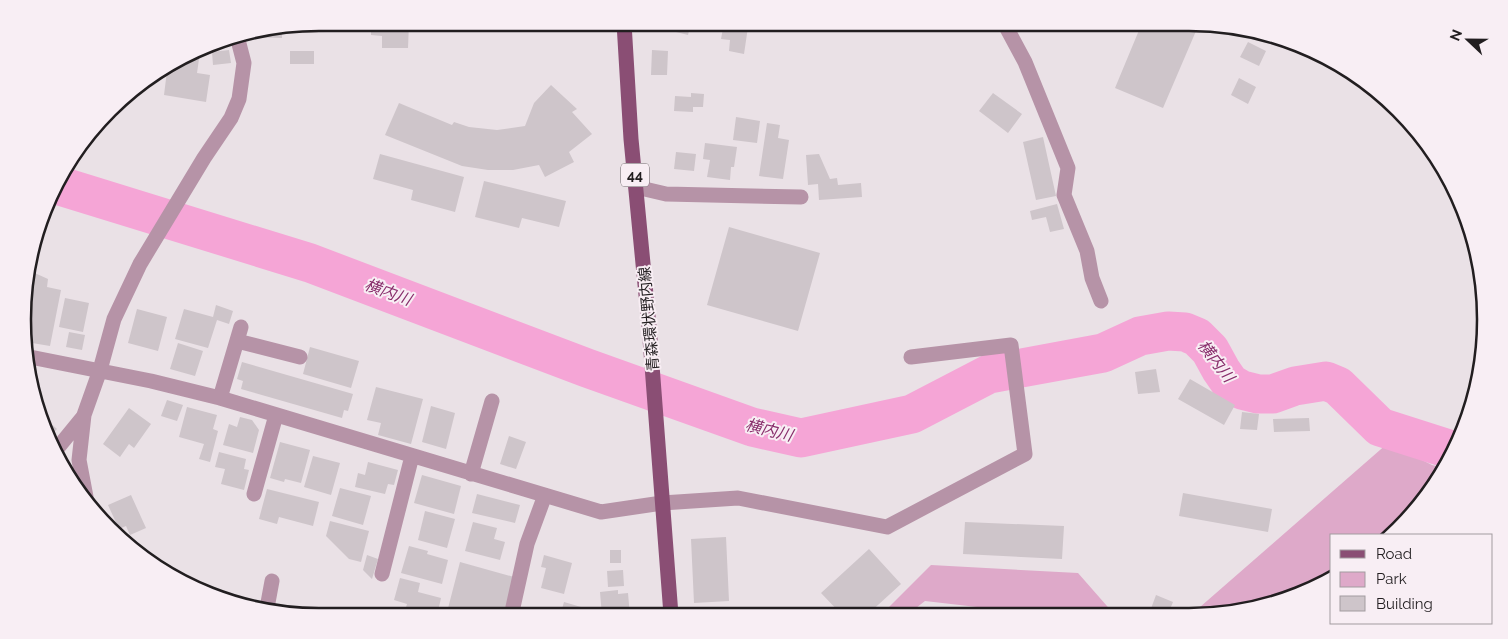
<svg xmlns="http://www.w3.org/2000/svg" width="1508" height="639" font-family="Raleway,'Noto Sans JP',sans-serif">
	<rect width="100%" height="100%" fill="#eae1e6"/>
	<!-- green -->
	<path fill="#dea9c9" d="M1388,443L1432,465L1444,468L1435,485L1388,535H1332V577L1302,594L1228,614H1192Z
		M931,565L1078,573L1114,614H1037L925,601L907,615H881Z"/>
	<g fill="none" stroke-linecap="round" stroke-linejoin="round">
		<!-- river -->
		<path stroke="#f5a5d6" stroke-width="39" d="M57,185L310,263L587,368L752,427L801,438L912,414L989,374L1103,353L1140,336L1168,331L1185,332L1197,337L1210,350L1221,370L1230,383L1242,390L1258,394H1273L1295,386L1326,381L1338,386L1380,427L1452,450"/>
	</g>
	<!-- building -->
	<path fill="#cec5ca" d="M320,23H327V32L300,33V26Z
		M371,23H409L408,48H382V36L371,35Z
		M670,23H691L688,35L668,30Z
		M724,23H738V25L748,27L744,54L729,51L730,40L721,39Z
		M1142,23H1189L1199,24L1163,108L1115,88Z
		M282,29V38L248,37V34Z
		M1248,42L1266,51L1259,66L1240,57Z
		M229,50L231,63L213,65L212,52Z
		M652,50L668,51L667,75H651Z
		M290,51H314V64H290Z
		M200,52L197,73L210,75L206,102L164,95L167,71Z
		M1239,78L1256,87L1248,104L1231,95Z
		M551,85L577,109L572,112L592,134L569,152L574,162L545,177L539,165L513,170H488L462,166L385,135L399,103L452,125L454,122L469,127L497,130L525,126L534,103Z
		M691,93L704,94L703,107H693V112L674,111L675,96L691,97Z
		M993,93L1022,114L1008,133L979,111Z
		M736,117L760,121L757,143L733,140Z
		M767,123L780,125L778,138L789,140L783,179L759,176Z
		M1043,137L1056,196L1036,200L1023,142Z
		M705,143L737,147L734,167H731L730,180L707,177L710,160L703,159Z
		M676,152L696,154L694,171L674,169Z
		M380,154L464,177L455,212L411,200L413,190L373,179Z
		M819,154L830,179L837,178L838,185L861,183L862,197L819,200L818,184L808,185L806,155Z
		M484,181L566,201L559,227L522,218L519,228L475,217Z
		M1057,204L1064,229L1050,232L1046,217L1032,220L1030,211Z
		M729,227L820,253L798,331L707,305Z
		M28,270L48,279L47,287L61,290L50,346L26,342Z
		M65,298L89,303L83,332L59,327Z
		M216,305L233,311L229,324L217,320L208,348L175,339L184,309L213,317Z
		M137,309L167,317L158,351L128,343Z
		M69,332L85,335L82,350L66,347Z
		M178,343L203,351L195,376L170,369Z
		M310,347L359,361L351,388L303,374Z
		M242,362L353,394L348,411L344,410L342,418L241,389L243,381L237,379Z
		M1156,369L1160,392L1138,394L1135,372Z
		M1190,379L1235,405L1224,425L1178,399Z
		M376,387L423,399L411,444L378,435L381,423L367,420Z
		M167,400L183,405L177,421L161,416Z
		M431,406L455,413L446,449L422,442Z
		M187,407L217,415L213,429L218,431L210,462L199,459L204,444L179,437Z
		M129,408L151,424L134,448L129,444L120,457L103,444Z
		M1242,412L1259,414L1257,430L1240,429Z
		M240,417L252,420L259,430L253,453L223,445L229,424L237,427Z
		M1309,418L1310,431L1274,432L1273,419Z
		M48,421L57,429L51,435L47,422Z
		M509,436L526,442L516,469L500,464Z
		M280,442L310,450L301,483L285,479L284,482L270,478Z
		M219,452L246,459L244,469L249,470L244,490L221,484L225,469L215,467Z
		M313,456L340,463L331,495L304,487Z
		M368,462L398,470L394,485L388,484L385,494L355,487L358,473L365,475Z
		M422,475L461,486L454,514L414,503Z
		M340,488L371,496L363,525L332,516Z
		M267,489L319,502L313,526L279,517L277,524L259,519Z
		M1183,493L1272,509L1268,532L1179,516Z
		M477,494L520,505L515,523L472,513Z
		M131,495L146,528L130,535L126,526L119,529L108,505Z
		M425,511L455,519L447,548L418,540Z
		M330,521L369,531L361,562L349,559L326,536Z
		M473,522L497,528L494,539L505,542L500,560L465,551Z
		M965,522L1064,526L1062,559L963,554Z
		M726,537L729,601L694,603L691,539Z
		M409,546L428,551L427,554L448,560L442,584L401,573Z
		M869,549L901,584L867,615H842L821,593Z
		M610,550H621V563H610Z
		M367,555L378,559L372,579L363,570Z
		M544,555L572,563L564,594L541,588L546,568L541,567Z
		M460,562L514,577L503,616H446Z
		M623,570L624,586L608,587L607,571Z
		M400,578L420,583L418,592L441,598L437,616H414L404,614L407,604L394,600Z
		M618,590V594L628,593L630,616H602L600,592Z
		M1156,595L1173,602L1168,614H1149Z
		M564,602L581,607L579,616H560Z
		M827,609L828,615H764L763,614Z"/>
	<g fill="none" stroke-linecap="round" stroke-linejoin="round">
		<!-- minor -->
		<path stroke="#b693a7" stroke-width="15" d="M1004,23L1025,62L1068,168L1064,195L1087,251L1092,278L1101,301
			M636,187L666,194L801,197
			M237,341L300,357
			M25,356L151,381L220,398L601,512L662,503L738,498L887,527L1025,454L1011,345L911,357
			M220,398L241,327
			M56,450L83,417
			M471,474L492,401
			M254,494L276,415
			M86,497L79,460L84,415L100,370L114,319L140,264L204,158L231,118L239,99L244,63L237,36
			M382,574L412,456
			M267,608L272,581
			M511,616L527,544L545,495"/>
		<!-- major -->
		<path stroke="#8a4e74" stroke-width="15" d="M624,23L631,139L649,326L671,615"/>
	</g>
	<g text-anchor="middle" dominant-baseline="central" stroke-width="4" stroke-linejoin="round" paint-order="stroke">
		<!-- shield labels -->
		<rect fill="#f8eef4" stroke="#625c60" stroke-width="1" x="621" y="163.5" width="28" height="23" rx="4"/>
		<g font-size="14" font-weight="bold" fill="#221e20">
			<text x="635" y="175">44</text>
		</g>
		<!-- street labels -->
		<g font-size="15" fill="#221e20" stroke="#f8eef4">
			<text transform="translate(649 319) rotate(-95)">青森環状野内線</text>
		</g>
		<!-- water labels -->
		<g font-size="16" font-style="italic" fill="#882d6b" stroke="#f8eef4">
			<text transform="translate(388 292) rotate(20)">横内川</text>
			<text transform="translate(1216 361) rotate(52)">横内川</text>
			<text transform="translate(769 430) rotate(14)">横内川</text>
		</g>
	</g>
	<!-- crop -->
	<path d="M0 0H1508V639H0ZM319 31H1189A288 288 0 0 1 1477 319V320A288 288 0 0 1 1189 608H319A288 288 0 0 1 31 320V319A288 288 0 0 1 319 31Z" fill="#f8eef4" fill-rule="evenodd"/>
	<path fill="none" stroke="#221e20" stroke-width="2.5" d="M319 31H1189A288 288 0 0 1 1477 319V320A288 288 0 0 1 1189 608H319A288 288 0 0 1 31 320V319A288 288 0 0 1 319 31Z"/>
	<!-- legend -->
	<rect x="1330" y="534" width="162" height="90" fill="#f8eef4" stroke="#a29b9f"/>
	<rect x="1340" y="550" width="25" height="8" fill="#8a4e74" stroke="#a29b9f"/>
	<text x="1376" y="559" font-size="15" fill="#221e20">Road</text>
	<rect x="1340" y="572" width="25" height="15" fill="#dea9c9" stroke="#a29b9f"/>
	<text x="1376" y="584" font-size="15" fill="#221e20">Park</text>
	<rect x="1340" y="596" width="25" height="15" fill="#cec5ca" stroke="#a29b9f"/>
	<text x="1376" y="609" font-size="15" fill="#221e20">Building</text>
	<!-- north arrow -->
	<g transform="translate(1468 40) rotate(292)" stroke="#f8eef4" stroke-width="4" paint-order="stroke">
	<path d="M0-4L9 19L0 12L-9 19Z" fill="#221e20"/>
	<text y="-8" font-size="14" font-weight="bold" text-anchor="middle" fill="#221e20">N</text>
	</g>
</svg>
